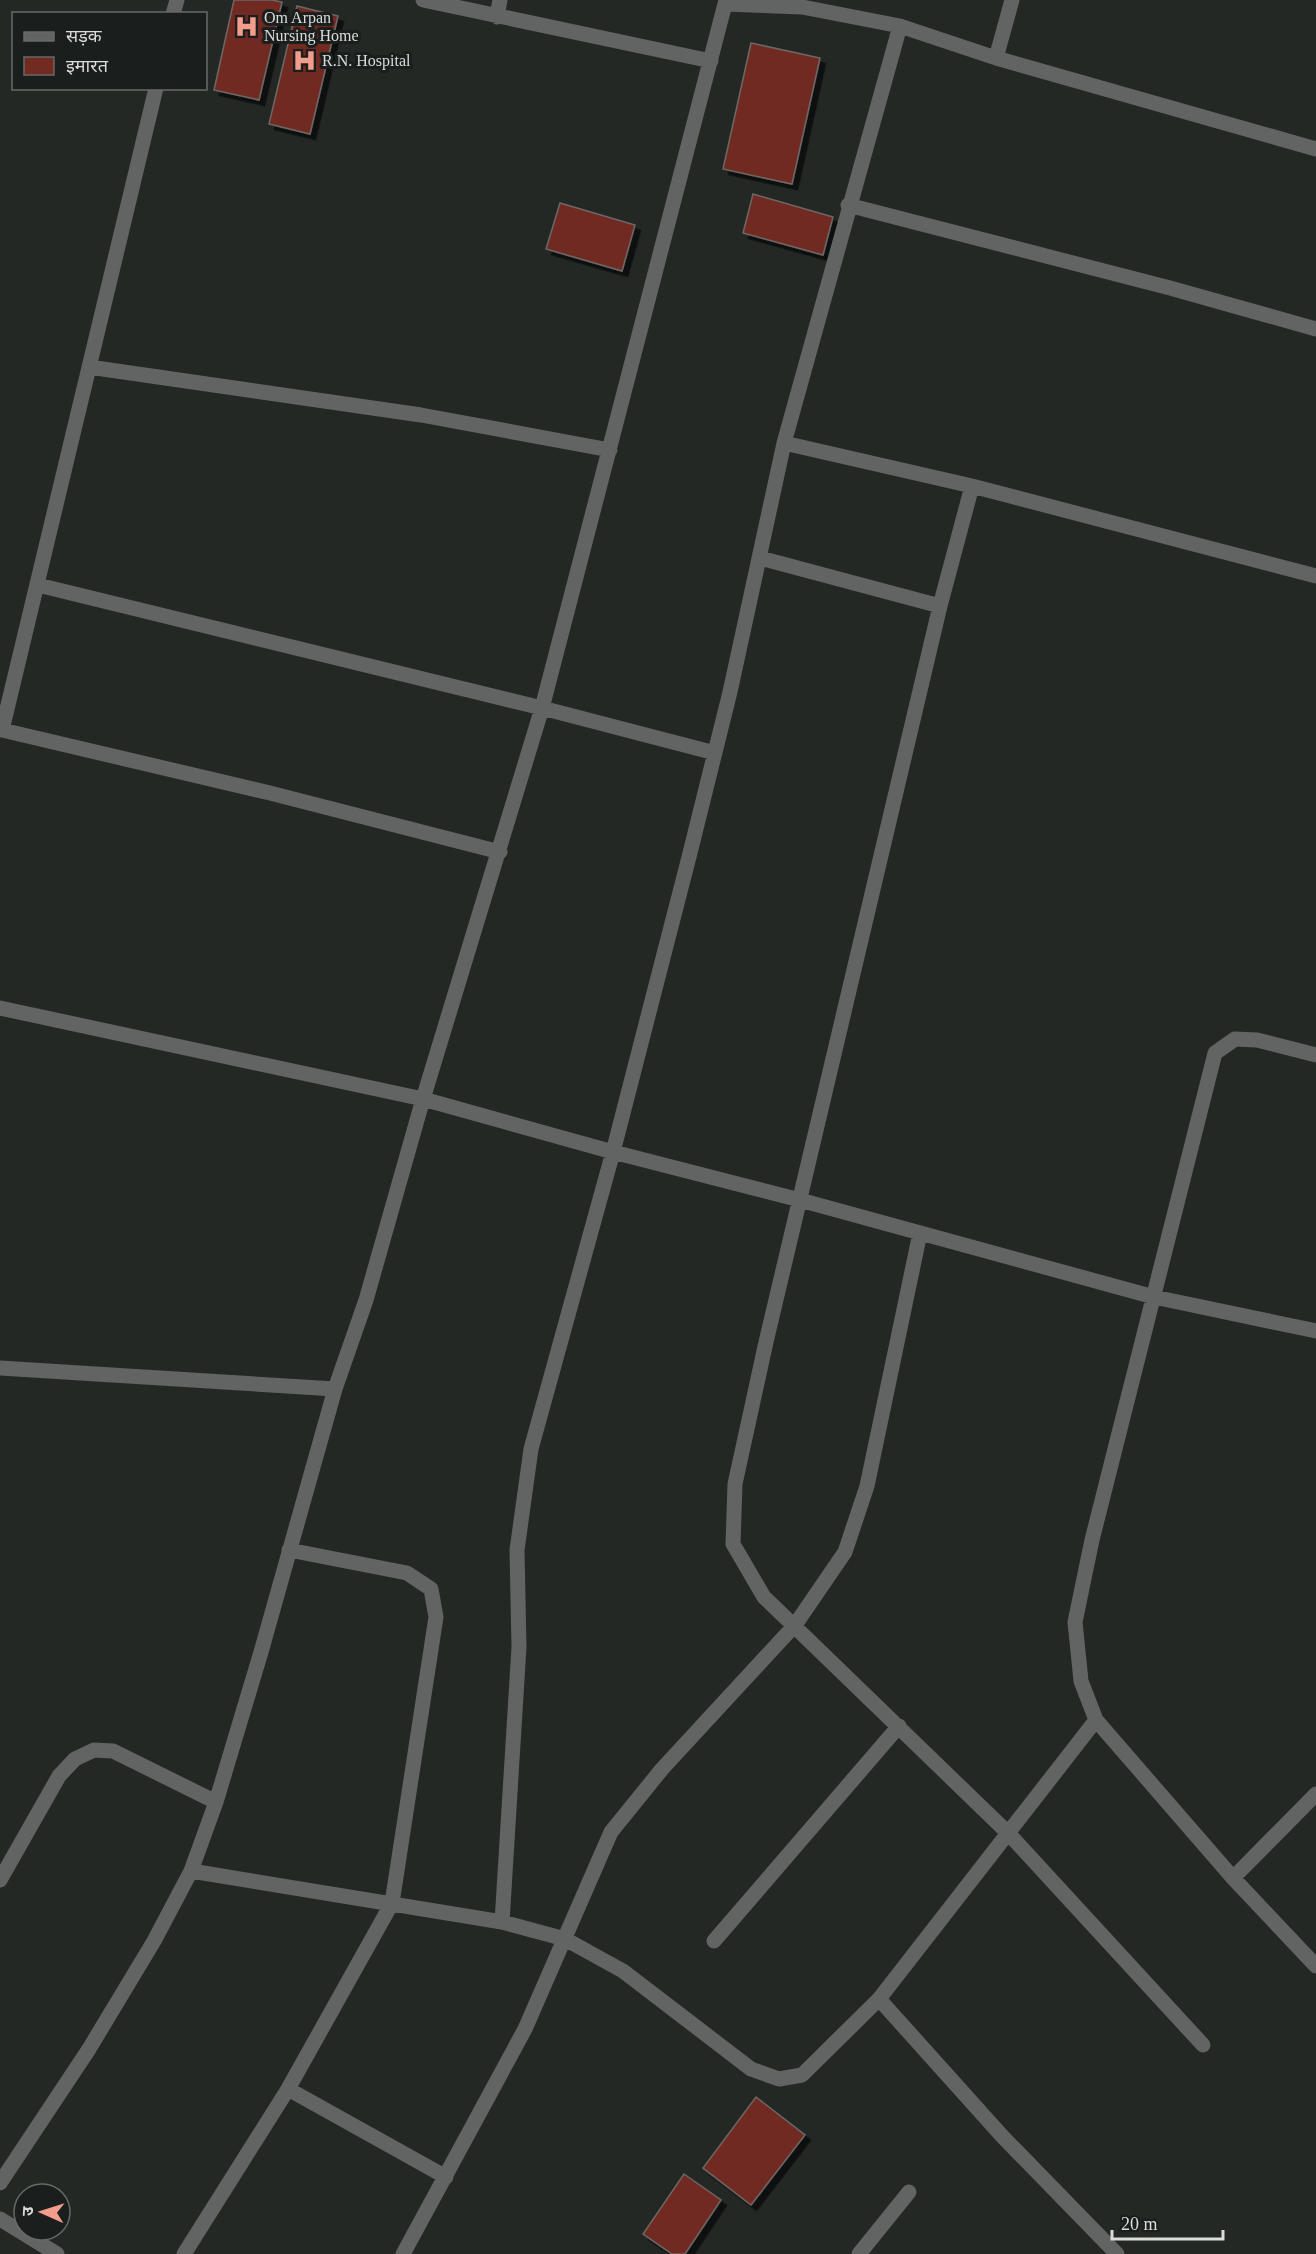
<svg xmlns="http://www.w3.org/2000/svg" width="1316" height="2254" font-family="'Times New Roman','Noto Sans Devanagari',serif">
	<defs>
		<filter id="shadow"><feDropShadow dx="5.5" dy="5.5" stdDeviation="0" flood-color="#0009"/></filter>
	</defs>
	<rect width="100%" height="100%" fill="#232825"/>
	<!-- building -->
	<path fill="#712b21" stroke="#6d6765" stroke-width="1.5" filter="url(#shadow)" d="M234,0H272L282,2L259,100L214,90Z
		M297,6L338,16L310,134L269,124Z
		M751,43L820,58L792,184L723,169Z
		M753,194L833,217L823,255L743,233Z
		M560,203L635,225L622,271L546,249Z
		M756,2097L805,2135L751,2205L703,2168Z
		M684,2174L721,2200L685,2254H672L643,2234Z"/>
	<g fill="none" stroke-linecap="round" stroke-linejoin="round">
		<!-- minor -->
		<path stroke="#616462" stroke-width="15" d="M423,0L711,61
			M725,4L802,7L900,26L996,58L1316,149
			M173,14L177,0
			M497,17L500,0
			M996,58L1012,0
			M156,88L2,730L270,793L500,852
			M848,205L1170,288L1316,329
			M89,367L421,415L610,450
			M784,443L972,486L1316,576
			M972,486L940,606L766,1342L735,1484L733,1544L764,1597L1008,1833L1203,2045
			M760,558L940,606
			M38,585L542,708L715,753
			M0,1008L423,1099L613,1152L800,1200L1154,1297L1316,1331
			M1316,1055L1257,1040L1235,1039L1215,1053L1092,1540L1075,1622L1081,1681L1096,1720L1233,1878L1316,1966
			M0,1368L335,1389L366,1300L423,1099L542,708L726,0
			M191,1871L502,1922L565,1939L623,1971L751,2069L779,2079L802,2075L879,1999L1096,1720
			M1233,1878L1316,1794
			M0,1880L59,1776L75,1759L94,1750L113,1751L216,1802
			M502,1922L519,1647L517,1550L531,1449L613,1152L689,857L730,692L784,443L900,26
			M714,1941L899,1726
			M879,1999L1002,2136L1117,2254
			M288,2089L446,2177
			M0,2183L89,2049L154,1941L191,1871L216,1802L261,1652L335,1389
			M0,2219L57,2254
			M184,2254L288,2089L392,1903L436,1617L431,1589L407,1573L289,1550
			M403,2254L525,2029L611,1832L662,1769L795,1625L845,1552L867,1486L920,1233
			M859,2254L909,2192"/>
	</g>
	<!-- icons -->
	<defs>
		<symbol id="hospital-bare" viewBox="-9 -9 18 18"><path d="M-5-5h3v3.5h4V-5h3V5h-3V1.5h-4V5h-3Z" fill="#f49d8d" stroke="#1a1e1c" stroke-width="2.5" paint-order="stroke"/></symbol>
	</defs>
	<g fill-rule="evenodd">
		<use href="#hospital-bare" x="230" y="10" width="33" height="33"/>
		<use href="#hospital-bare" x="288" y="44" width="33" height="33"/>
	</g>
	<g text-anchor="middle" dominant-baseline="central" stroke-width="6" stroke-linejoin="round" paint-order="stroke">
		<!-- poi labels -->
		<g font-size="16" fill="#dadddb" stroke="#1a1e1c" text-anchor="start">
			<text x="264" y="17">Om Arpan<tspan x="264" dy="18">Nursing Home</tspan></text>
			<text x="322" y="60">R.N. Hospital</text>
		</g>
	</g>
	<!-- legend -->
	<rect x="12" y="12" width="195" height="78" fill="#1a1e1c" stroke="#676a68" stroke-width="1.5"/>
	<rect x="24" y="32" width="30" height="9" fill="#616462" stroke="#676a68" stroke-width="1.5"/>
	<text x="66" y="42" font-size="18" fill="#dadddb">सड़क</text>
	<rect x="24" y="57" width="30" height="18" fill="#712b21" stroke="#676a68" stroke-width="1.5"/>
	<text x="66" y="72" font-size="18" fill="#dadddb">इमारत</text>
	<!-- north arrow -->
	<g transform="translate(42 2212) rotate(273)"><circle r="28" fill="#1a1e1c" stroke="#676a68" stroke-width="1.5"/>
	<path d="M0-4.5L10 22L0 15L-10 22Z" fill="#f49d8d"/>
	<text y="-9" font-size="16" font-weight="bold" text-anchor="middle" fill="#dadddb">उ</text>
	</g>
	<!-- scale -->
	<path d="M1112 2230v9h111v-9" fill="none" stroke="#dadddb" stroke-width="3"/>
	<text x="1121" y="2230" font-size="18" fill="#dadddb" stroke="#1a1e1c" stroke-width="4.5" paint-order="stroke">20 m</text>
</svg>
